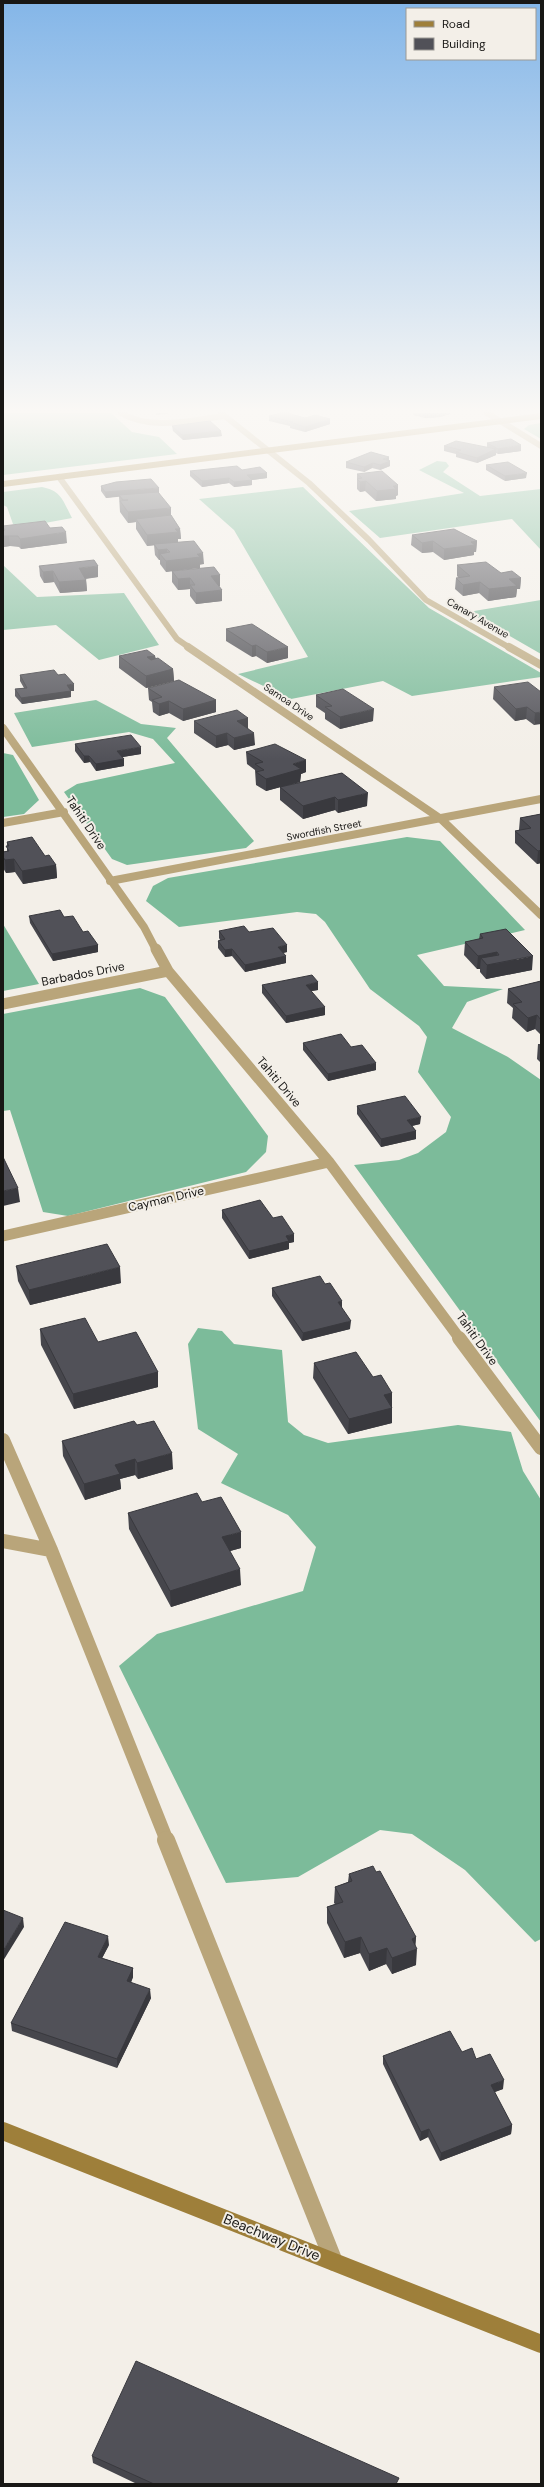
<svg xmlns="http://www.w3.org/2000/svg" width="544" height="2487" font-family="'DM Sans',sans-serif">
	<rect width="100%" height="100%" fill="#f3efe8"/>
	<!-- forest -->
	<path fill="#7cbb9a" d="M3,413H111L132,432L159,437L177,454L3,475Z
		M541,423V439L524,429L529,425Z
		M437,461L446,462L449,466L443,472L480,496L541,489V550L512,519L380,538L349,511L464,493L419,470Z
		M42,487C62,491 63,501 72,518L34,525L13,524L7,507L3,505V492Z
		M303,487L429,608L541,673V677L412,696L383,681L291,699L238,674L308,657L234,530L199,499Z
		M3,565L37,597L124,593L159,645L99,660L56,625L3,630Z
		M541,600V654L468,612Z
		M96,700L141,724L176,728L167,738L254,841L246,848L127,865L112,859L64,792L77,784L175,763L153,739L129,732L32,747L14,713Z
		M3,753L13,755L39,800L24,814L3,817Z
		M407,837L440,841L525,930L417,955L444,986L503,989L467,1002L452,1028L508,1057L541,1080V1422L354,1165L399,1160L418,1153L446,1132L451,1117L418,1072L427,1037L419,1026L370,989L325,922L316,914L297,912L179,927L146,901L153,886L168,878Z
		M3,924L39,984L3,991Z
		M140,988L165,997L268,1136L266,1152L246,1172L68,1216L43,1212L10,1110L3,1111V1014Z
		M198,1328L222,1331L234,1344L282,1350L288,1422L304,1435L328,1443L458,1425L511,1432L523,1471L541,1500V1939L535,1942L465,1870L412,1834L380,1830L298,1877L226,1883L119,1666L157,1634L303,1591L316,1547L288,1515L221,1483L238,1454L198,1429L188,1344Z"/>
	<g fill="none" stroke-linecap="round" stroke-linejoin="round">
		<!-- street-far4 -->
		<path stroke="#b9a57a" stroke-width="6" d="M121,413C151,431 191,420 224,416
			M221,413L309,483L369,540L426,600L510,648
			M487,413L541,446
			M59,477L177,639L190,648"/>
		<!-- street-far3 -->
		<path stroke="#b9a57a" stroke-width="8" d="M188,647L441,819L541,915
			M509,647L541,665
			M3,728L144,927L156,950
			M3,823L64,812
			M110,881L541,799"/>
		<!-- street-far2 -->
		<path stroke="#b9a57a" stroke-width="11" d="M156,949L168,971L329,1162L460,1339
			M3,1004L168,971
			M3,1236L329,1162"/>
		<!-- street-far1 -->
		<path stroke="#b9a57a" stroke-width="14" d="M459,1338L541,1448
			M3,1440L51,1550L167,1841
			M3,1541L51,1550"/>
		<!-- street -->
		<path stroke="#b9a57a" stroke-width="18" d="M166,1840L334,2262"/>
		<!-- secondary-far1 -->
		<path stroke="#9e7f3a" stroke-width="6" d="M3,484L541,416"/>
		<!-- secondary -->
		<path stroke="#9e7f3a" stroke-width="18" d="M3,2131L541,2344"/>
	</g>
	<!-- wall -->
	<path fill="#46464c" d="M413,413H450V414L440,417L425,418L413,415Z
		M269,416L305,418L330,424L305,432L290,428V426L269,421Z
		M172,426L222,436L183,440L173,431Z
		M487,443L521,451L498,454L496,453V455L477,463L456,457V454L444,451V446L487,448Z
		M389,460L390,461V466L380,470L372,468L364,472L346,468V462Z
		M486,465L526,478L505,481L486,470Z
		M242,470L267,473V478L252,480V485L234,487L229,483L202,487L190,476V471Z
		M357,474L398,495L396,496V499L376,501L365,491L360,492L357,489Z
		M101,486L159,493L171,516L180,529L181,539H178V542L204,564L166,572L160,564V560H159L155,555L154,545L147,546L136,529V522L128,523L120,512L119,496L106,498L101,491Z
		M3,526L50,528L67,543L21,549L19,547L10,546L3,547Z
		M412,535L477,541L476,552H474V555L444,560L433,552L422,553L411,545Z
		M457,565L501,573L521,578L520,589H517L516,597L488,601L479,593L463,596L455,589L456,578H459L457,576Z
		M39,566L98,577L86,579L87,591L60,593L54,582L44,583L40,576Z
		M172,571L220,575V586H219L222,601L196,604L190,596V589L178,590L172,582Z
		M226,629L288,658L267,663L256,656L252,657L226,641Z
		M119,656H155L156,659L173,669L174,681L146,688L119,668Z
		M20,675H58L74,691H71V697L22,704L15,696V689L24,688L20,681Z
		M494,687L541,692L534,725L526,719L515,721L493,699Z
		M148,688L216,700V712L183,721L169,713L159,716L153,712L152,702L149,700Z
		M316,695L373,721L340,729L325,719V713L316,707Z
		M248,718V728L255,745L234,750L228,745L216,748L194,733V721Z
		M75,744L141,754L122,757L124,766L96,771L90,762L84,763L75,751Z
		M246,752L306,772L301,774L300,782L282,787L342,773L367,806L338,813L335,810L303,819L280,800V787L266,791L256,785L255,770L247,764Z
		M541,814V863L537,864L515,843V831L519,830L520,818Z
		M7,842L45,856L56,865L57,878L23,884L15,872L6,873L3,868V852L7,851Z
		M29,916L64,917L83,932L98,945V952L53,961L30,923Z
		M219,931L249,932L287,952L283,953L286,963L245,972L232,956L225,957L218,948V941L220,940L219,938Z
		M480,934L532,970L486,979L480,972V969H477L464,955L465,942L479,939Z
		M541,981V1035L535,1029L527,1032L512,1018L513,1008L507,1003L508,989Z
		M262,985L318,990L311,991L325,1015L286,1023L262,993Z
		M303,1043L351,1047L376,1070L328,1081L303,1050Z
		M538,1044H541V1063L537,1059Z
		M357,1106L420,1124L412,1126L416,1131V1139L381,1147L357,1114Z
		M222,1210L273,1218L294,1242L289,1243V1249L249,1259L222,1218Z
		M16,1266L121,1283L30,1305L18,1281Z
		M325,1284L342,1308L350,1329L302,1341L272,1296V1288Z
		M40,1329L158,1372V1387L74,1409L41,1345Z
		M314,1363L373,1377L392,1393V1423L348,1434L313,1378Z
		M137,1425L173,1469L138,1479L135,1475L120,1479L121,1489L85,1500L63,1456L62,1441Z
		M202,1502L241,1548L230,1551L241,1585L171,1607L129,1529L128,1513Z
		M349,1874L416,1937L415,1946L416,1965L392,1974L386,1964L369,1971L360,1953L344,1958L327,1923V1907L335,1904L334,1903L335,1887L348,1882Z
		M109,1945L102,1958L133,1968V1977L131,1983L151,1998L117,2068L12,2031L11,2023Z
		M462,2052L476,2059L503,2089L494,2092L512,2125L511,2134L440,2161L428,2137L420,2141L383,2064V2056Z
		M92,2456L396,2484H137L93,2463Z"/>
	<!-- shaded-wall -->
	<path fill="#39393e" d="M156,413H170L156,415Z
		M425,413H450V414L440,417L425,418Z
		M330,419V424L305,432V427Z
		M221,431L222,436L183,440L182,435Z
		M521,445V451L498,454V449Z
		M496,449V455L477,463V458Z
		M389,457V461H390V466L380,470V465L383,459Z
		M373,463L372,468L364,472V467Z
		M267,473V478L252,480V485L234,487V482L247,475Z
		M527,473L526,478L505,481V476Z
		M229,478V483L202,487V481Z
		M366,481L365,491L360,492V482Z
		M398,485V495L396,496V499L376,501L377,491L393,486Z
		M159,488V493L106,498L105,492Z
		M171,508V518L136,519V522L128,523V512Z
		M175,529H180L181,539H178V543L147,546V535Z
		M66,532L67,543L21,549L20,539Z
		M3,536H9L10,546L3,547Z
		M433,541V552L422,553V543Z
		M477,541L476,552H474V555L444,560V549L471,542Z
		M167,549V560L160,554V560H159L158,550Z
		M203,553L204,564H200V568L166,572V561L197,554Z
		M98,566V577L80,579L79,568Z
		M53,571L54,582L44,583L43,572Z
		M220,575V586L211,587V576Z
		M190,578V589L178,590V579Z
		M521,578L520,589H517L516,597L488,601L489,589L509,579Z
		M86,580L87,591L60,593L59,582Z
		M480,582L479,593L463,596V585Z
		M222,590V601L196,604V593Z
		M256,645V656L252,657V646Z
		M288,647V658L267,663V652Z
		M155,656L156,667L147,657Z
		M173,669L174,681L146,688V676Z
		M74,684V691H71V697L22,704L21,698L67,685Z
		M216,700V712L183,721V709Z
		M169,701V713L159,716V704Z
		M527,707L526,719L515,721L516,709Z
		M374,709L373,721L340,729V717Z
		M541,712V724L534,725L535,713Z
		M248,718V730L237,721Z
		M227,733L228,745L216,748V736Z
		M254,733L255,745L234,750V738Z
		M141,747V754L117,758V751Z
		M84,756H89L90,762L84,763Z
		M124,759V766L96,771V764Z
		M306,760V772L301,774L300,782L266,791V779L293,764Z
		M368,793L367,806L338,813V800Z
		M335,797V810L303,819V806Z
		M541,850V863L537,864L538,851Z
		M14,859L15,872L6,873L5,860Z
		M56,865L57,878L23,884L22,871Z
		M98,945V952L53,961L52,954Z
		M287,945V952L278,954V947Z
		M232,949V956L225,957V950Z
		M497,952L496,964L533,956L532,970L486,979L487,965L481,958L480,969H477L478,956Z
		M286,956V963L245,972V965Z
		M318,982V990L306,992V985Z
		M325,1007V1015L286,1023V1016Z
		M537,1015L535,1029L527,1032L528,1018Z
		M376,1063V1070L328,1081V1074Z
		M421,1117L420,1124L407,1127V1120Z
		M416,1131V1139L381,1147V1139Z
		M18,1188L20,1202L3,1206V1191Z
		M294,1234V1242L289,1243V1249L249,1259V1251L286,1236Z
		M120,1267L121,1283L30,1305L29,1290Z
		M342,1301V1309L338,1302Z
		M351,1321L350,1329L302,1341L303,1333Z
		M158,1372V1387L74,1409L73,1394Z
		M392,1393V1423L348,1434L349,1419L384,1395Z
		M172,1453L173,1469L138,1479L137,1463Z
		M135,1459V1475L120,1479L121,1489L85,1500L84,1484L115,1465Z
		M241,1532V1548L223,1553L222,1537Z
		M240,1569L241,1585L171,1607L170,1591Z
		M23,1918L24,1927L3,1961V1951Z
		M108,1936L109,1945L98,1966V1957Z
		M361,1937L360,1953L344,1958L345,1942Z
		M416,1937L415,1950L417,1949L416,1965L392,1974V1958L412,1939Z
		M387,1948L386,1964L369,1971V1954Z
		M133,1968V1977L127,1990V1981Z
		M150,1989L151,1998L117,2068V2059Z
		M504,2080L503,2089L490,2094L491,2085Z
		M512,2125L511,2134L440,2161L441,2153Z
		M429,2129L428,2137L420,2141L421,2132Z"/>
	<!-- building -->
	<path fill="#515158" stroke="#39393e" d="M281,413H287L305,418L315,415L330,419L305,427L290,422H293L269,416Z
		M210,421L221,431L182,435L172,426Z
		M511,439L521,445L498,449L487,443Z
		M456,441L496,449L477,458L456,452L461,450L444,446Z
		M371,452L389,457L383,459L390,461L380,465L373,463L364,467L346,462Z
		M508,462L527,473L505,476L486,465Z
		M237,466L242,470L260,467L267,473L247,475L252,480L234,482L229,478L202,481L190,471Z
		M382,471L398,485L393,486L396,489L377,491L366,481L360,482L357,479L362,478L357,474Z
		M151,479L159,488L105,492L101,486L116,482Z
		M158,492L171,508L128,512L120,501L128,500H123L119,495Z
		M171,515L180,529H175L178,532L147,535L136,519Z
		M45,521L50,528L62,527L66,532L20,539L18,536H3V531L5,530L3,527V526Z
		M454,529L477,541L471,542L475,545L444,549L433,541L422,543L412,535Z
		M194,541L203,553L197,554L200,557L166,561L160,554L170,552L167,549L158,550L154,544Z
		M94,560L98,566L79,568L86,580L59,582L53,571L43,572L39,566Z
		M486,562L501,573L512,571L521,578L509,579L517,586L489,589L480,582L463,585L456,578L470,576L457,565Z
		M214,567L220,575L211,576L222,590L196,593L190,585H195L190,578L178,579L172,571Z
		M252,624L288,647L267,652L256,645L252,646L226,629Z
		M147,650L155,656L147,657L151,660L158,658L173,669L146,676L119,656Z
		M54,670L58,675L65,674L74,684L67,685L71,691L21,698L15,689L27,688L20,675Z
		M179,680L216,700L183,709L169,701L159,704L152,700L162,697L148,688Z
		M528,682L541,692V712L535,713L527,707L516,709L494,687Z
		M343,689L374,709L340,717L325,707L332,706L316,695Z
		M237,710L248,718L237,721L254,733L234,738L227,733L216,736L194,721Z
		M131,735L141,747L117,751L124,759L96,764L89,756H84L75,744Z
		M275,744L306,760L293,764L301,769L266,779L256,772L264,770L255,764L263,762L246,752Z
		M342,773L368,793L338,800L335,797L303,806L280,787Z
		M541,814V850L538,851L515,831L531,828L520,818Z
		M32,837L45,856L49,855L56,865L22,871L14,859L5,860L3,857V852L9,851L6,846H9L7,842Z
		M60,910L64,917L73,916L83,932L88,931L98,945L52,954L29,916Z
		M244,926L249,932L273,928L287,945L278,947L286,956L245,965L232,949L225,950L218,941L225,939L219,931Z
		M506,929L533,956L487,965L481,958L499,955L497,952L478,956L465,942L483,938L480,934Z
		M312,975L318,982L306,985L325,1007L286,1016L262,985Z
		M541,981V1020L537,1015L528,1018L513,1004L522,1002L508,989Z
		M341,1034L351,1047L362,1045L376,1063L328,1074L303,1043Z
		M405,1096L421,1117L407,1120L416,1131L381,1139L357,1106Z
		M3,1157L18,1188L3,1191Z
		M260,1200L273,1218L282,1216L294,1234L286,1236L289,1241L249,1251L222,1210Z
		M107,1244L120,1267L29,1290L16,1266Z
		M320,1276L325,1284L330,1283L342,1301L338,1302L351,1321L303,1333L272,1288Z
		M85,1318L98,1342L136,1332L158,1372L73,1394L40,1329Z
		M356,1352L373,1377L381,1375L392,1393L384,1395L392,1408L349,1419L314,1363Z
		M134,1421L137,1425L154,1421L172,1453L137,1463L135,1459L115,1465L120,1474L84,1484L62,1441Z
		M197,1493L202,1502L221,1497L241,1532L222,1537L240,1569L170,1591L128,1513Z
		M373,1866L376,1872L380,1871L416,1937L412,1939L417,1949L392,1958L387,1948L369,1954L361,1937L345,1942L327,1907L343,1902L335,1887L352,1881L349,1874Z
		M3,1910L23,1918L3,1951Z
		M65,1922L108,1936L98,1957L133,1968L127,1981L150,1989L117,2059L11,2023Z
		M450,2031L462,2052L472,2048L476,2059L490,2054L504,2080L491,2085L512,2125L441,2153L429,2129L421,2132L383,2056Z
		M136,2361L399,2478L396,2484H154L92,2456Z"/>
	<!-- sky -->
	<linearGradient id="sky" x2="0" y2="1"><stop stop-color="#84b6e8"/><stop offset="0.54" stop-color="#faf8f5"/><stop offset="1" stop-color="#faf8f5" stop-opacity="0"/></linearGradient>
	<rect width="544" height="761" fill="url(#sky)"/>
	<g text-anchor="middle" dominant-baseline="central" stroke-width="4" stroke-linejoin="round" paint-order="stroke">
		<!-- far-street labels -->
		<g font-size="10" fill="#181715" stroke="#f3efe8">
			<text transform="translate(478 618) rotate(30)">Canary Avenue</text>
			<text transform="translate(289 702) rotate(34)">Samoa Drive</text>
			<text transform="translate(324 830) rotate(-11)">Swordfish Street</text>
		</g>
		<!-- street labels -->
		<g font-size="12" fill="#181715" stroke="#f3efe8">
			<text transform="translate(86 823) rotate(56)">Tahiti Drive</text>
			<text transform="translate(83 974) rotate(-11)">Barbados Drive</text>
			<text transform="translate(279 1082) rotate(50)">Tahiti Drive</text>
			<text transform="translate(166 1199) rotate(-13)">Cayman Drive</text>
			<text transform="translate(477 1339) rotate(54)">Tahiti Drive</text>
		</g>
		<!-- near-street labels -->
		<g font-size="14" fill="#181715" stroke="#f3efe8">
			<text transform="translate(272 2237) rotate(22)">Beachway Drive</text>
		</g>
	</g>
	<!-- border -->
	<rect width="544" height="2487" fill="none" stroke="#181715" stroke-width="8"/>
	<!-- legend -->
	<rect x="406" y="8" width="130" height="52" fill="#f3efe8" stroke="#9b9994"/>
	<rect x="414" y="21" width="20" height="6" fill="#9e7f3a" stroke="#9b9994"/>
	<text x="442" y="28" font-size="12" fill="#181715">Road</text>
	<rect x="414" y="38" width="20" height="12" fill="#515158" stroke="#9b9994"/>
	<text x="442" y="48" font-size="12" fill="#181715">Building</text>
</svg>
